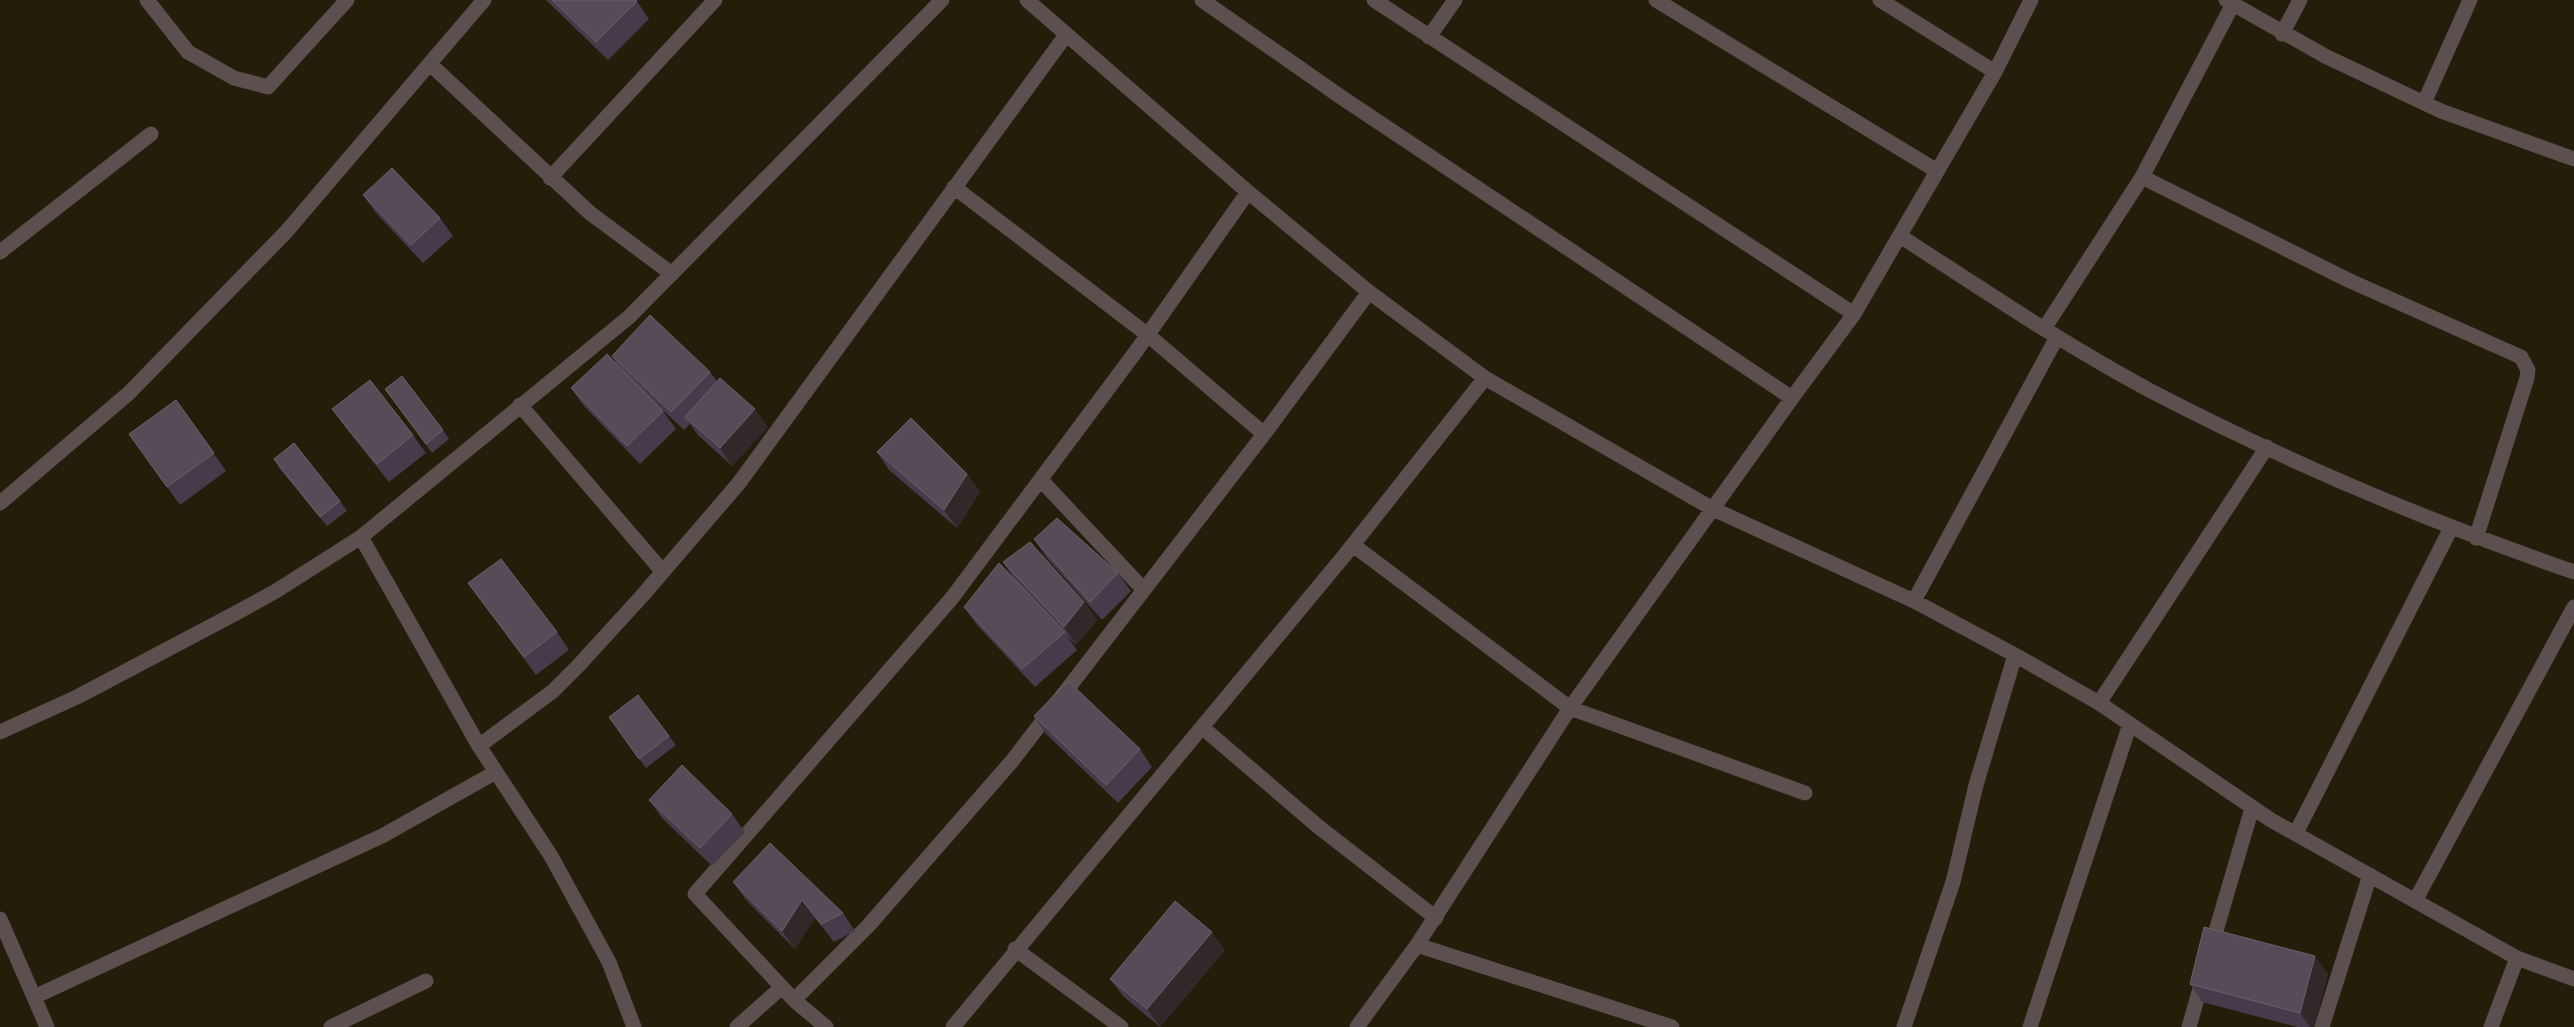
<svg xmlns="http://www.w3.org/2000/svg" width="2574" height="1027" font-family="Signika,sans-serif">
	<rect width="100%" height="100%" fill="#241d09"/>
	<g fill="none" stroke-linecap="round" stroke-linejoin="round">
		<!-- lane -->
		<path stroke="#5b4f4f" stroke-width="15" d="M147,0L188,52L234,78L268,87L347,0"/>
		<!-- street -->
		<path stroke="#5b4f4f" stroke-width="15" d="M1027,0L1248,192L1369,292L1485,378L1713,509L1914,601L2015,655L2099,703L2271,820L2517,958L2574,979
			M1202,0L1341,97L1792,398
			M1374,0L1854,314
			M1656,0L1937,171
			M1880,0L1995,72
			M2226,0L2325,56L2441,111L2574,159
			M2282,34L2300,0
			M1429,37L1455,0
			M430,64L590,213L672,274
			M2424,103L2470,0
			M2142,177L2348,280L2521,357L2528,370L2527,378L2476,538
			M550,178L715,0
			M954,187L1148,335L1264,434
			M1900,236C1982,289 2063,344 2149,390C2287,462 2427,521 2574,572
			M0,252L151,134
			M2044,329L2142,177L2233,4
			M520,405L663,572
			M1041,480L1144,590
			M0,503L129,393L286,232L484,0
			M361,537L479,746L551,856L609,962L634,1027
			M1353,545L1570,708L1805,793
			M1914,601L2057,337
			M2099,703L2267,447
			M1203,728L1320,828L1436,918
			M0,732L77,697L238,612L276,591L361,537L629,317L942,0
			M479,746L553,691L579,665L642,596L739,483L1066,35
			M2296,833L2451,528
			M2415,901L2574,607
			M0,919L47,1027
			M1417,945L1672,1027
			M2211,948L2252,808
			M1015,949L1121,1027
			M34,997L382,836L496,772
			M794,1000L869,925L1012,761L1264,434L1369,292
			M331,1027L426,981
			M737,1027L782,987
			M826,1027L794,1000L695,894L952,598L1137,350L1248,192
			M953,1027L1344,556L1485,378
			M1357,1027L1417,945L1570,708L1792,398L1854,314L1995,72L2031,0
			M1904,1027L1953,882L1976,785L2015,655
			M2030,1027L2130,724
			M2189,1027L2203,978
			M2322,1027L2370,875
			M2491,1027L2517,958"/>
	</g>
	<!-- wall -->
	<path fill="#463b4a" d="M546,0H636L649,19L608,60Z
		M363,195L440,218L453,236L423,263L376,213Z
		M612,356L710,372L717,381L768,427L732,466L698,435L690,424L684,430L650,398L663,411L676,429L640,464L584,406L571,388L619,367Z
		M385,389L443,430L449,439L432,453Z
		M176,400L226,471L180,505L129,434Z
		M332,409L413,435L426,453L389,482L345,427Z
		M877,452L967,474L980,492L957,528L889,470Z
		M274,459L340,501L347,511L327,526L280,469Z
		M1034,539L1118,573L1131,591L1102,620L1046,557Z
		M1003,562L1084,602L1097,620L1076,645L1067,636L1077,650L1035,687L977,625L964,607L1015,580Z
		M468,583L557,632L569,650L536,675Z
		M1034,716L1140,749L1152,767L1118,803L1046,734Z
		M609,717L669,736L676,745L646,768Z
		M649,800L732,814L745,832L712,866L662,818Z
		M733,882L843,913L855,931L834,942L815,918L795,949L746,900Z
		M1225,950L1160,1027L1123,996L1110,979Z
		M2328,974L2314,1027H2297L2202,1002L2190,984Z"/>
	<!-- shaded-wall -->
	<path fill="#32282a" d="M755,409L768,427L732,466L720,448Z
		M967,474L980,492L957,528L944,510Z
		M1084,602L1097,620L1076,645L1064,627Z
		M802,900L815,918L795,949L782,931Z
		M1212,932L1225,950L1160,1027L1147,1009Z
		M2315,956L2328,974L2314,1027H2310L2300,1013Z"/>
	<!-- building -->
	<path fill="#564c58" stroke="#6b616a" d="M552,0H636L637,1L596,42Z
		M392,168L440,218L411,245L363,195Z
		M650,315L710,372L671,412L612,356Z
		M607,354L663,411L627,446L571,388Z
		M402,376L443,430L426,444L385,389Z
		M720,378L755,409L720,448L685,417Z
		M370,380L413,435L377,464L332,409Z
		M176,400L214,453L167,487L129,434Z
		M911,418L967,474L944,510L877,452Z
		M294,443L340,501L320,517L274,459Z
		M1057,518L1118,573L1090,602L1034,539Z
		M1030,542L1084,602L1064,627L1003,562Z
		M501,559L557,632L524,657L468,583Z
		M999,563L1065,632L1022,669L964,607Z
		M1068,681L1140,749L1106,785L1034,716Z
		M638,695L669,736L639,759L609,717Z
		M682,765L732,814L700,848L649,800Z
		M770,843L843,913L821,924L802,900L782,931L733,882Z
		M1175,901L1212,932L1147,1009L1110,979Z
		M2204,927L2315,956L2300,1013L2190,984Z"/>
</svg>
